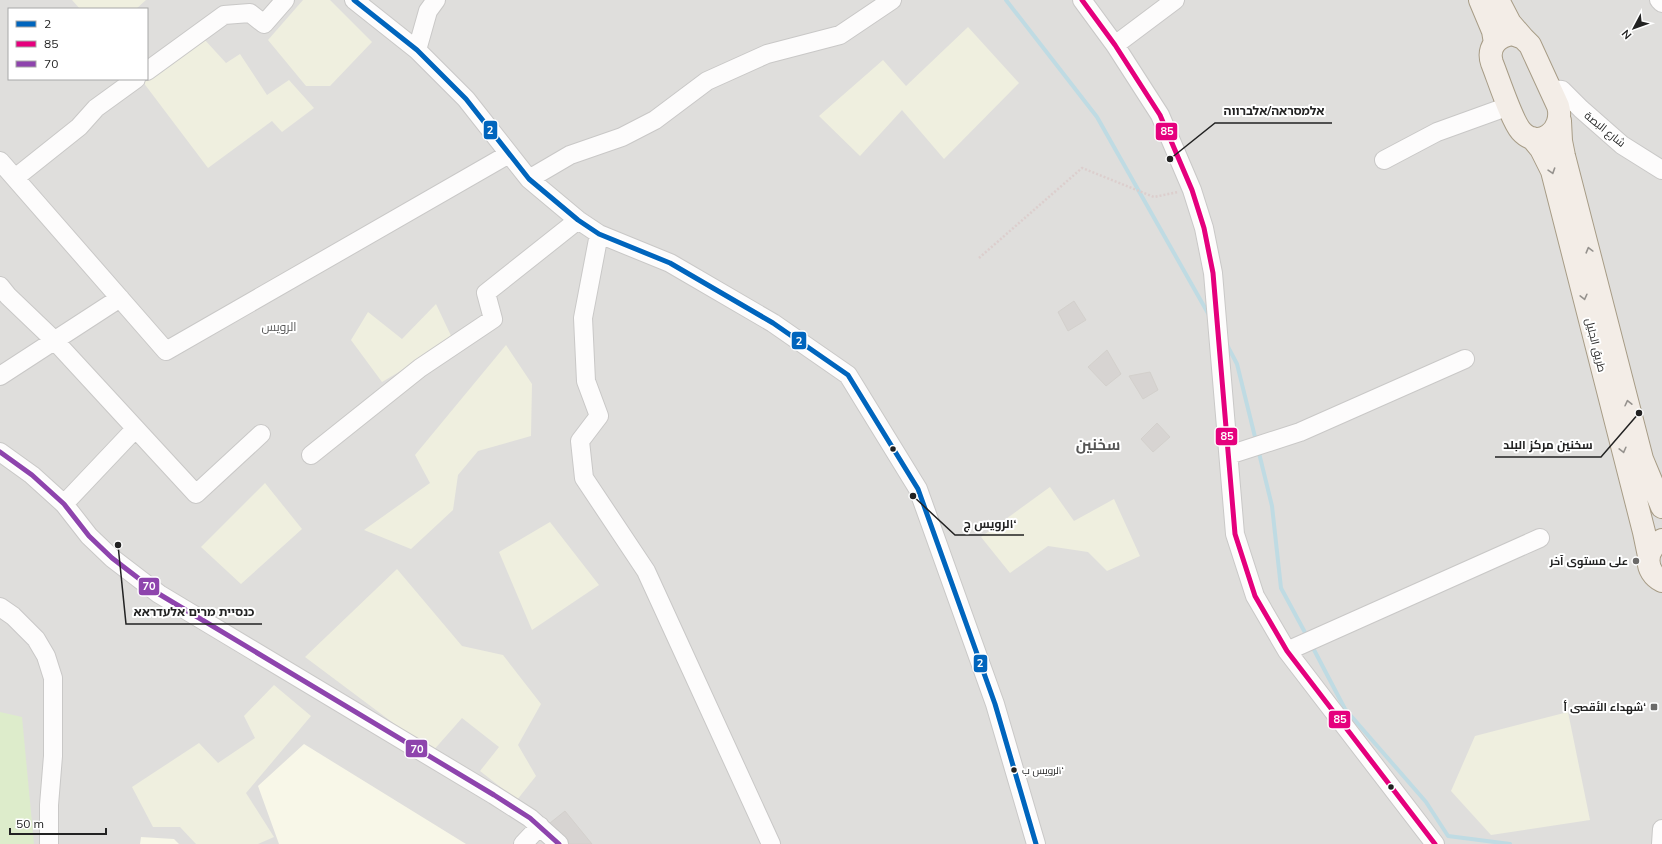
<svg xmlns="http://www.w3.org/2000/svg" width="1662" height="844" font-family="Mulish,Cairo,'Noto Sans Hebrew',sans-serif">
	<rect width="100%" height="100%" fill="#f0eeeb"/>
	<!-- residential -->
	<path fill="#dfdedc" fill-rule="evenodd" d="M0,0H1662V844H0ZM9,9H147V79H9Z"/>
	<!-- education -->
	<path fill="#f8f7e8" d="M304,744L466,844H279L258,786Z
		M141,837L174,839L179,844H140Z"/>
	<!-- farmland -->
	<path fill="#efefdf" d="M72,0H146L136,9H80Z
		M303,0H330L372,42L330,86H306L268,40Z
		M968,27L1019,83L944,159L902,110L860,156L819,116L883,60L906,86Z
		M204,39L226,63L240,54L267,95L289,80L314,108L282,132L272,121L208,168L143,82Z
		M436,304L453,340L382,382L351,340L368,312L402,339Z
		M506,345L532,384L531,436L478,451L458,475L453,510L411,549L364,530L430,483L415,455Z
		M265,483L302,529L241,584L201,547Z
		M1050,487L1074,521L1114,499L1140,556L1107,571L1088,552L1048,546L1010,573L981,537Z
		M550,522L599,585L532,630L499,552Z
		M397,569L462,646L503,655L541,704L518,745L536,776L517,800L480,771L499,747L462,718L432,752L305,657Z
		M274,685L311,716L246,793L274,837L258,844H196L180,827H153L132,787L199,743L218,763L255,738L244,716Z
		M1568,712L1590,820L1491,835L1451,791L1475,736Z"/>
	<!-- grass -->
	<path fill="#ddeccb" d="M0,712L22,717L34,844H0Z"/>
	<g fill="none" stroke-linecap="round" stroke-linejoin="round">
		<!-- stream -->
		<path stroke="#bfdbe3" stroke-width="4" d="M1006,0L1097,117L1209,315
			M1227,345L1237,364L1256,441
			M1258,449L1272,506L1281,588L1308,638
			M1312,646L1345,709L1426,802L1448,836L1510,844"/>
	</g>
	<!-- building -->
	<path fill="#d7d4d2" stroke="#d3d0cc" d="M1074,301L1086,320L1068,331L1058,312Z
		M1107,350L1121,374L1106,386L1088,367Z
		M1150,372L1158,390L1143,399L1129,376Z
		M1157,423L1170,437L1153,452L1141,439Z
		M565,811L592,844H568L550,823Z"/>
	<g fill="none" stroke-linecap="round" stroke-linejoin="round">
		<defs>
			<path id="minor" d="M354,0L417,50L466,99L529,179L578,220L599,234L670,263L773,323L848,375L918,489L995,704L1036,844
				M1082,0L1115,45L1160,115L1192,190L1204,228L1213,273L1235,534L1255,596L1287,651L1435,844
				M1659,0L1662,3
				M1115,45L1175,0
				M417,50L428,11L436,0
				M147,71L224,15L250,13L264,24L285,0
				M1550,89L1562,90L1581,109L1622,145L1662,170
				M1384,160L1437,132L1509,106
				M0,161L166,351L509,154
				M15,178L79,127L96,108L136,79
				M529,179L570,155L622,137L655,120L707,81L767,54L840,35L892,0
				M599,234L583,318L586,381L599,416L580,441L584,478L646,571L771,844
				M0,286L8,296L54,340L196,494L261,434
				M0,376L120,298
				M0,452L32,475L64,504L89,536L112,558L159,594L494,795L530,818L559,844
				M311,455L420,368L493,319L486,293L578,220
				M1229,455L1300,432L1465,359
				M64,504L135,429
				M0,607L13,616L36,639L46,656L53,678V756L49,805V844
				M1287,651L1540,538
				M523,844L540,826
				M1661,844L1662,829"/>
			<path id="major" d="M1480,0L1493,31L1495,43
				M1498,0L1510,23L1523,38
				M1512,34L1523,38L1530,45L1558,106C1565,130 1539,151 1521,131C1512,121 1498,78 1492,63C1487,48 1497,36 1512,34Z
				M1560,121L1561,141L1564,156L1642,459L1662,507
				M1532,138L1541,149L1552,171L1644,532L1649,556
				M1662,540C1644,549 1644,572 1662,581"/>
		</defs>
		<!-- minor casing -->
		<use href="#minor" stroke="#c9c8c7" stroke-width="20"/>
		<!-- major casing -->
		<use href="#major" stroke="#a79c86" stroke-width="24"/>
		<!-- path -->
		<path stroke="#dccecd" stroke-width="2.5" stroke-dasharray="2 2" stroke-linecap="butt" d="M979,258L1082,168L1154,197L1178,192"/>
		<!-- minor -->
		<use href="#minor" stroke="#fdfcfc" stroke-width="18"/>
		<!-- major -->
		<use href="#major" stroke="#f3ede7" stroke-width="22"/>
		<defs>
			<path id="bus-1" d="M354,0L417,50L466,99L529,179L578,220L599,234L670,263L773,323L848,375L918,489L995,704L1036,844"/>
			<path id="bus-2" d="M1082,0L1115,45L1160,115L1192,190L1204,228L1213,273L1235,534L1255,596L1287,651L1435,844"/>
			<path id="bus-3" d="M0,452L32,475L64,504L89,536L112,558L159,594L494,795L530,818L559,844"/>
		</defs>
		<!-- bus-1 casing -->
		<use href="#bus-1" stroke="#fff" stroke-width="8"/>
		<!-- bus-2 casing -->
		<use href="#bus-2" stroke="#fff" stroke-width="8"/>
		<!-- bus-3 casing -->
		<use href="#bus-3" stroke="#fff" stroke-width="8"/>
		<!-- bus-1 -->
		<use href="#bus-1" stroke="#0065bd" stroke-width="5"/>
		<!-- bus-2 -->
		<use href="#bus-2" stroke="#e5007d" stroke-width="5"/>
		<!-- bus-3 -->
		<use href="#bus-3" stroke="#8e44ad" stroke-width="5"/>
	</g>
	<!-- one-way arrows -->
	<defs><path id="oneway-chevron" d="M-2-3.5L2.5 0L-2 3.5" fill="none" stroke-width="1.6" stroke-linecap="round" stroke-linejoin="round"/></defs>
	<g stroke="#95928e">
		<use href="#oneway-chevron" transform="translate(1552 171) rotate(72)"/>
		<use href="#oneway-chevron" transform="translate(1589 250) rotate(-105)"/>
		<use href="#oneway-chevron" transform="translate(1584 297) rotate(76)"/>
		<use href="#oneway-chevron" transform="translate(1628 403) rotate(-103)"/>
		<use href="#oneway-chevron" transform="translate(1623 450) rotate(76)"/>
	</g>
	<!-- markers -->
	<g fill="#222" stroke="#fff" stroke-width="1.5">
		<circle cx="893" cy="449" r="3.5"/>
		<circle cx="1014" cy="770" r="3.5"/>
		<circle cx="1391" cy="787" r="3.5"/>
	</g>
	<g fill="#6a6968" stroke="#fff" stroke-width="1.5">
		<circle cx="1636" cy="561" r="4"/>
		<rect x="1650" y="703" width="8" height="8" rx="2"/>
	</g>
	<g text-anchor="middle" dominant-baseline="central" stroke-width="4" stroke-linejoin="round" paint-order="stroke">
		<!-- bus labels -->
		<g font-size="10" fill="#222" stroke="#fff" text-anchor="start">
			<text x="1022" y="770">الرويس ب‘</text>
		</g>
		<!-- street labels -->
		<g font-size="11" fill="#222" stroke="#fff">
			<text transform="translate(1605 129) rotate(39)">شارع البصة</text>
			<text transform="translate(1596 345) rotate(76)">طريق الجليل</text>
		</g>
		<!-- poi labels -->
		<g font-size="11" font-weight="bold" fill="#222" stroke="#fff" text-anchor="end">
			<text x="1628" y="561">على مستوى آخر</text>
			<text x="1646" y="707">شهداء الأقصى أ‘</text>
		</g>
		<!-- neighbourhood labels -->
		<g font-size="12" fill="#555" stroke="#fff">
			<text x="279" y="326">الرويس</text>
		</g>
		<!-- district labels -->
		<g font-size="15" font-weight="bold" fill="#555" stroke="#fff">
			<text x="1098" y="444">سخنين</text>
		</g>
	</g>
	<!-- callouts -->
	<path fill="none" stroke="#222" stroke-width="1.5" d="M1170 159L1215 123H1332M1639 413L1601 457H1495M913 496L955 535H1024M118 545L126 624H262"/>
	<g fill="#222" stroke="#fff" stroke-width="1.5">
		<circle cx="1170" cy="159" r="4"/>
		<circle cx="1639" cy="413" r="4"/>
		<circle cx="913" cy="496" r="4"/>
		<circle cx="118" cy="545" r="4"/>
	</g>
	<g font-size="12" text-anchor="middle" font-weight="bold" fill="#222" stroke="#fff" stroke-width="4" stroke-linejoin="round" paint-order="stroke">
		<text x="1274" y="115">אלמסראה/אלברווה</text>
		<text x="1548" y="449">سخنين مركز البلد</text>
		<text x="990" y="528">الرويس ج‘</text>
		<text x="194" y="616">כנסיית מרים אלעדראא</text>
	</g>
	<g stroke="#fff" stroke-width="1.5">
		<rect x="483" y="120" width="15" height="20" rx="4" fill="#0065bd"/>
		<rect x="1155" y="122" width="23" height="19" rx="4" fill="#e5007d"/>
		<rect x="791" y="331" width="16" height="19" rx="4" fill="#0065bd"/>
		<rect x="1215" y="427" width="23" height="19" rx="4" fill="#e5007d"/>
		<rect x="138" y="577" width="22" height="19" rx="4" fill="#8e44ad"/>
		<rect x="973" y="654" width="15" height="19" rx="4" fill="#0065bd"/>
		<rect x="1328" y="710" width="23" height="19" rx="4" fill="#e5007d"/>
		<rect x="405" y="739" width="23" height="19" rx="4" fill="#8e44ad"/>
	</g>
	<g font-size="11" text-anchor="middle" font-weight="bold" fill="#fff">
		<text x="490" y="134">2</text>
		<text x="1167" y="135">85</text>
		<text x="799" y="345">2</text>
		<text x="1227" y="440">85</text>
		<text x="149" y="590">70</text>
		<text x="980" y="667">2</text>
		<text x="1340" y="723">85</text>
		<text x="417" y="753">70</text>
	</g>
	<!-- legend -->
	<rect x="8" y="8" width="140" height="72" fill="#ffffff" stroke="#a7a7a7"/>
	<rect x="16" y="21" width="20" height="6" fill="#0065bd" stroke="#a7a7a7"/>
	<text x="44" y="28" font-size="12" fill="#222222">2</text>
	<rect x="16" y="41" width="20" height="6" fill="#e5007d" stroke="#a7a7a7"/>
	<text x="44" y="48" font-size="12" fill="#222222">85</text>
	<rect x="16" y="61" width="20" height="6" fill="#8e44ad" stroke="#a7a7a7"/>
	<text x="44" y="68" font-size="12" fill="#222222">70</text>
	<!-- north arrow -->
	<g transform="translate(1634 28) rotate(229)" stroke="#ffffff" stroke-width="3" paint-order="stroke">
	<path d="M0-3L7 15L0 10L-7 15Z" fill="#222222"/>
	<text y="-6" font-size="11" font-weight="bold" text-anchor="middle" fill="#222222">N</text>
	</g>
	<!-- scale -->
	<path d="M10 828v6h96v-6" fill="none" stroke="#222222" stroke-width="2"/>
	<text x="16" y="828" font-size="12" fill="#222222" stroke="#ffffff" stroke-width="3" paint-order="stroke">50 m</text>
</svg>
